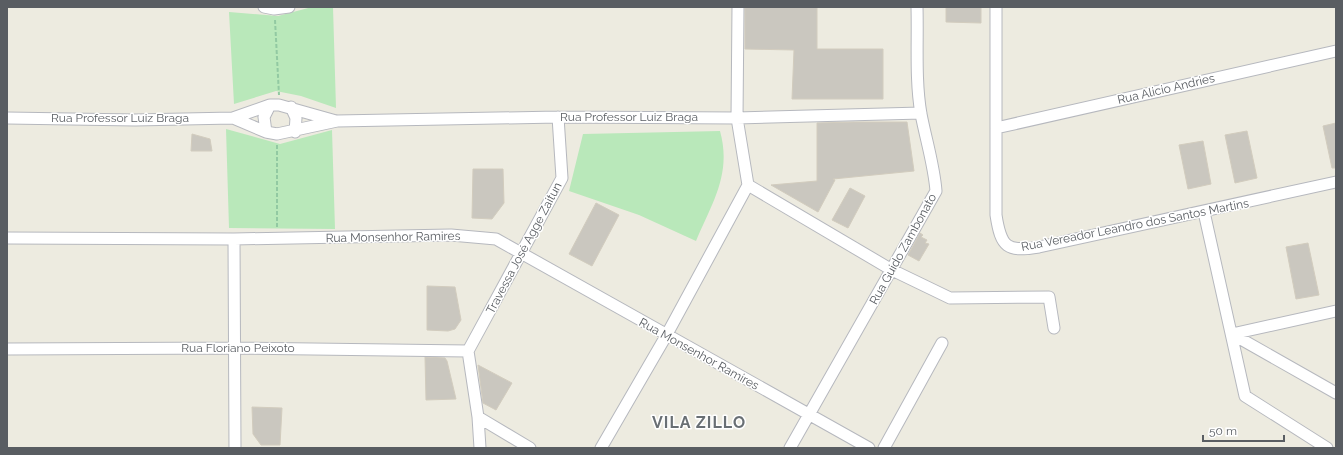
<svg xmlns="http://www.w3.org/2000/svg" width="1343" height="455" font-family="Raleway,sans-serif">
	<rect width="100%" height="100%" fill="#edebe0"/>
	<!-- green -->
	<path fill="#b9e8ba" d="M312,7H333L336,108L301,96L276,91L234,104L229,12L278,16Z
		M226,129L280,144L332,130L335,229L229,228Z
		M720,131C732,174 712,203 696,241L639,215L569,191L583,134Z"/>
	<!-- building -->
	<path fill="#cac7bf" stroke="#d2ccbe" d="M745,7H817V49H883V99H792L794,50L745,49Z
		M946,7H981V23L946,22Z
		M854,122H907L914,171L833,179L835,180L818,212L771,185L817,181V123Z
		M1336,123V168H1332L1323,126Z
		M1247,131L1257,178L1235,183L1225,135Z
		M192,134L210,139L212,151H191Z
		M1203,141L1211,184L1188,189L1179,145Z
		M473,169H503L504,203L492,219L472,218Z
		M850,188L865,196L848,228L832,220Z
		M596,203L619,215L592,266L569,254Z
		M920,233L923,235L921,237L927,240L925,243L929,244L919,261L908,255Z
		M1308,243L1319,295L1296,299L1286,247Z
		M427,286L455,287L461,320L455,329L448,331L427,330Z
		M425,357L445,358L447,361L456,399L426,400Z
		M478,365L512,383L496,410L483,403Z
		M252,407L282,408L280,445H261L253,434Z"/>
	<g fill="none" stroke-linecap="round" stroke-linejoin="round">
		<defs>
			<path id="minor" d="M264,7L274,9L289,7
				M996,7V215C1001,248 1007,252 1039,247L1336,182
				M291,107L296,118L295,132
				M7,118L135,120L233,118L270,105H279L336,121
				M233,118L266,132L277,134L337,121L558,117L737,118L921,113
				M996,128L1336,51
				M266,132L264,117L270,105
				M748,185L892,270L950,298L1049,297L1054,328
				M1204,212L1245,396L1327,448
				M7,238L234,239L451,235L496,239L869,448
				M234,239L235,448
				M1232,334L1336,393
				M1232,334L1336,311
				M7,349L235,348L468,351
				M468,351L562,178L558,117
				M468,351L478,417L480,448
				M478,417L530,448
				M601,448L666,336L748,185L737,118L738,7
				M790,448L936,191C934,165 926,140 921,114C915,79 918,42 917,7
				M884,448L942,343"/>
		</defs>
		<!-- minor casing -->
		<use href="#minor" stroke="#b6b8be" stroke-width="13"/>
		<!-- path -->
		<path stroke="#92c9a2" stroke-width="2" stroke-dasharray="4 2" stroke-linecap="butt" d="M275,20L279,95
			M277,227V144"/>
		<!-- minor -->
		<use href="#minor" stroke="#fff" stroke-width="11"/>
	</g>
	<g text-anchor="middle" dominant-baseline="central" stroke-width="3" stroke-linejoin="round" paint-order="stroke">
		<!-- street labels -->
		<g font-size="12" fill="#595d62" stroke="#fff">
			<text transform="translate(1166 89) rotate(-13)">Rua Alicio Andries</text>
			<text x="629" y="117">Rua Professor Luiz Braga</text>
			<text x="120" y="118">Rua Professor Luiz Braga</text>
			<text transform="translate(1135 225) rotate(-11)">Rua Vereador Leandro dos Santos Martins</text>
			<text transform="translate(393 237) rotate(-1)">Rua Monsenhor Ramires</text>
			<text transform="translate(524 248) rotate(-62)">Travessa José Agge Zaitun</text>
			<text transform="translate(903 249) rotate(-61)">Rua Guido Zambonato</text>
			<text x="238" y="348">Rua Floriano Peixoto</text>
			<text transform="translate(699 354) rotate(29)">Rua Monsenhor Ramires</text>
		</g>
		<!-- district labels -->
		<g font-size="16" font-weight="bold" letter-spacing="1" fill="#696f74" stroke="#fff">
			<text x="699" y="422">VILA ZILLO</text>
		</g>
	</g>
	<!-- border -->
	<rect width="1343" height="455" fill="none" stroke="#595d62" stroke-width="16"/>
	<!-- scale -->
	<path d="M1203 435v6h81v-6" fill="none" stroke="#595d62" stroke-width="2"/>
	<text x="1209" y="435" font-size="12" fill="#595d62" stroke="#ffffff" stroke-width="3" paint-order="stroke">50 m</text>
</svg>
